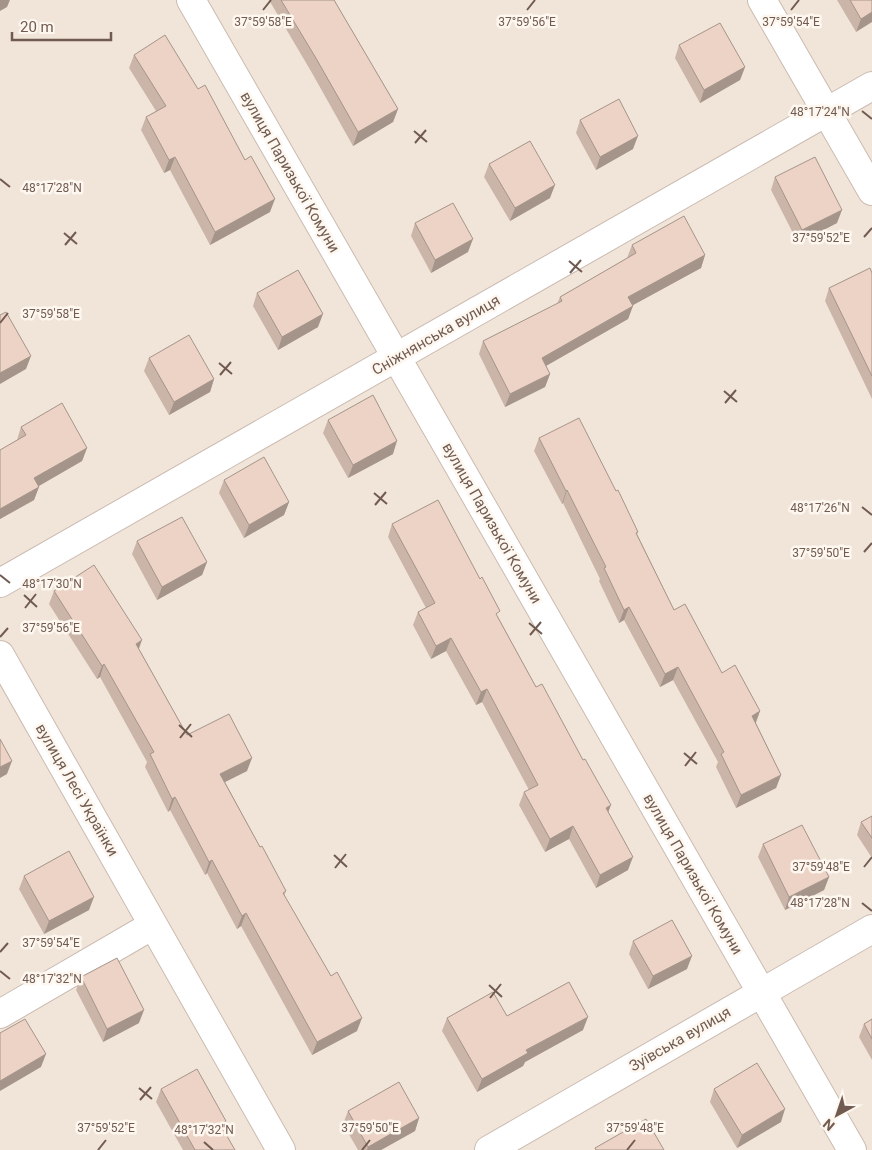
<svg xmlns="http://www.w3.org/2000/svg" width="872" height="1150" font-family="Roboto,sans-serif">
	<rect width="100%" height="100%" fill="#faf3ea"/>
	<!-- residential -->
	<path fill="#f1e5d9" d="M0,0H872V1150H0Z"/>
	<g fill="none" stroke-linecap="round" stroke-linejoin="round">
		<defs>
			<path id="minor" d="M191,0L852,1150
				M762,0L872,191
				M0,583L872,86
				M0,655L281,1150
				M0,1014L153,925
				M489,1150L872,929"/>
		</defs>
		<!-- minor casing -->
		<use href="#minor" stroke="#cbbbb1" stroke-width="30"/>
		<!-- minor -->
		<use href="#minor" stroke="#fff" stroke-width="28"/>
	</g>
	<!-- wall -->
	<path fill="#cbb5a9" d="M269,0H334L398,109L393,122L353,146L312,73Z
		M837,0H872L856,32Z
		M679,45L745,67L740,80L700,103L675,58Z
		M134,55L270,212L210,245L170,170L164,173L141,130L146,117L156,111L129,68Z
		M580,120L633,149L596,170L576,133Z
		M489,164L550,198L510,221L484,177Z
		M775,177L837,223L798,243L771,190Z
		M415,223L468,252L431,273L411,236Z
		M632,245L705,255L701,268L633,305L628,319L546,366L550,374L545,387L505,407L479,354L483,341L557,304L560,297L627,258Z
		M872,273V399L825,301L829,288Z
		M257,293L318,327L278,350L253,306Z
		M149,358L214,379L210,392L169,415L144,371Z
		M328,420L393,454L348,478L323,433Z
		M21,427L87,448L82,461L39,486L34,500L0,519V450L17,440Z
		M539,438L616,491L638,532L637,534L674,610L722,673L760,711L756,723L781,775L776,788L736,808L716,767L718,762L673,680L660,687L624,620L619,623L599,581L600,579L563,503L562,504L534,451Z
		M224,480L289,502L284,515L244,538L219,493Z
		M392,524L498,617L536,687L608,812L628,870L596,888L569,839L545,852L519,805L524,792L529,790L482,702L476,705L446,651L431,659L413,625L418,612L426,608L388,537Z
		M137,541L207,562L202,575L157,600L132,554Z
		M54,591L139,649L187,735L247,771L225,782L260,847L286,891L284,896L357,1031L312,1055L241,926L237,929L207,873L205,875L170,810L168,812L145,767L147,762L100,677L97,679L49,604Z
		M872,816V858L857,835L861,822Z
		M763,844L829,877L824,890L785,910L758,857Z
		M24,876L89,910L44,934L19,889Z
		M633,941L687,969L648,989L629,954Z
		M81,977L139,1023L103,1042L76,990Z
		M507,1016L583,1030L525,1062L523,1066L477,1092L442,1031L447,1018Z
		M872,1019V1060L859,1037L864,1024Z
		M161,1089L223,1129L235,1150H183L156,1102Z
		M714,1089L781,1122L737,1148L710,1102Z
		M348,1111L419,1118L415,1131L381,1150H358L343,1124Z"/>
	<!-- shaded-wall -->
	<path fill="#a5948a" d="M0,0H10L7,7L0,11Z
		M872,12V22L856,32L861,19Z
		M745,67L740,80L700,103L704,90Z
		M398,109L393,122L353,146L358,132Z
		M638,136L633,149L596,170L600,157Z
		M175,157L170,170L164,173L169,160Z
		M555,185L550,198L510,221L515,208Z
		M275,199L270,212L210,245L215,232Z
		M842,210L837,223L798,243L802,230Z
		M473,239L468,252L431,273L435,260Z
		M705,255L701,268L624,310L628,297Z
		M633,306L628,319L537,371L542,358Z
		M323,314L318,327L278,350L282,337Z
		M31,356L26,369L0,384V373Z
		M550,374L545,387L505,407L510,394Z
		M214,379L210,392L169,415L174,402Z
		M397,441L393,454L348,478L353,465Z
		M87,448L82,461L30,491L34,478Z
		M39,487L34,500L0,519V509Z
		M567,490L563,503L562,504L566,491Z
		M289,502L284,515L244,538L249,525Z
		M207,562L202,575L157,600L162,587Z
		M629,607L624,620L619,623L624,610Z
		M451,638L446,651L431,659L436,646Z
		M142,640L137,654L136,644Z
		M104,664L100,677L97,679L102,666Z
		M678,667L673,680L660,687L665,674Z
		M487,689L482,702L476,705L481,692Z
		M760,711L755,724L752,716Z
		M252,758L247,771L215,787L220,774Z
		M12,761L7,774L0,778V767Z
		M781,775L776,788L736,808L741,795Z
		M175,797L170,810L168,812L172,799Z
		M611,805L606,818V808Z
		M573,826L569,839L545,852L550,839Z
		M633,857L628,870L596,888L600,875Z
		M212,860L207,873L205,875L209,862Z
		M829,877L824,890L785,910L789,897Z
		M94,897L89,910L44,934L49,921Z
		M246,913L241,926L237,929L242,916Z
		M692,956L687,969L648,989L653,976Z
		M144,1010L139,1023L103,1042L107,1029Z
		M588,1017L583,1030L525,1062L523,1066L477,1092L482,1079L526,1050Z
		M362,1018L357,1031L312,1055L317,1042Z
		M46,1054L41,1067L0,1091V1081Z
		M785,1109L781,1122L737,1148L742,1135Z
		M419,1118L415,1131L381,1150H367L368,1147Z
		M226,1121L221,1134L220,1124Z"/>
	<!-- building -->
	<path fill="#ecd3c5" stroke="#a5948a" d="M281,0H334L398,109L358,132L317,60Z
		M850,0H872V12L861,19Z
		M720,23L745,67L704,90L679,45Z
		M165,35L198,89L205,85L245,160L251,156L275,199L215,232L175,157L169,160L146,117L166,106L134,55Z
		M619,99L638,136L600,157L580,120Z
		M530,141L555,185L515,208L489,164Z
		M815,157L842,210L802,230L775,177Z
		M453,203L473,239L435,260L415,223Z
		M684,216L705,255L628,297L633,306L542,358L550,374L510,394L483,341L562,301L560,297L636,253L632,245Z
		M870,268L872,273V376L829,288Z
		M298,270L323,314L282,337L257,293Z
		M6,312L31,356L0,373V315Z
		M189,335L214,379L174,402L149,358Z
		M373,395L397,441L353,465L328,420Z
		M62,403L87,448L34,478L39,487L0,509V450L26,435L21,427Z
		M579,418L616,491L618,490L638,532L636,533L674,610L685,604L722,673L735,665L760,711L752,716L781,775L741,795L721,754L724,752L678,667L665,674L629,607L624,610L604,568L606,567L567,490L566,491L539,438Z
		M264,457L289,502L249,525L224,480Z
		M438,500L480,579L482,577L500,611L496,614L536,687L542,684L583,760L585,759L611,805L606,808L633,857L600,875L573,826L550,839L524,792L538,785L487,689L481,692L451,638L436,646L418,612L435,603L392,524Z
		M182,517L207,562L162,587L137,541Z
		M94,565L142,640L136,644L187,735L229,714L252,758L220,774L260,847L262,846L286,891L283,893L331,976L337,972L362,1018L317,1042L246,913L242,916L212,860L209,862L175,797L172,799L150,754L154,752L104,664L102,666L54,591Z
		M0,739L12,761L0,767Z
		M872,816V838L861,822Z
		M802,825L829,877L789,897L763,844Z
		M69,851L94,897L49,921L24,876Z
		M672,920L692,956L653,976L633,941Z
		M117,958L144,1010L107,1029L81,977Z
		M569,982L588,1017L526,1050L528,1053L482,1079L447,1018L493,992L507,1016Z
		M25,1019L46,1054L0,1081V1033Z
		M872,1019V1039L864,1024Z
		M757,1063L785,1109L742,1135L714,1089Z
		M197,1069L226,1121L220,1124L235,1150H195L161,1089Z
		M399,1082L419,1118L368,1147L348,1111Z
		M646,1119L664,1150H596L595,1148Z"/>
	<!-- ticks -->
	<path fill="none" stroke="#715b50" stroke-width="2" d="M263,10L271,0M527,10L535,0M791,10L799,0M862,111L872,119M414,131L427,142M415,143L426,130M0,179L10,187M64,233L77,244M864,237L872,228M65,245L76,232M569,261L582,272M570,273L581,260M0,323L8,313M219,363L232,374M220,375L231,362M724,391L737,402M725,403L736,390M374,493L387,504M375,505L386,492M862,507L872,515M864,552L872,543M0,575L10,583M24,595L37,607M25,608L36,594M529,623L542,634M530,635L541,622M0,637L8,628M179,725L192,737M180,738L191,724M684,753L697,764M685,766L696,752M334,855L347,867M864,867L872,857M335,868L346,854M862,903L872,911M0,952L8,943M0,971L10,979M489,985L502,997M490,998L501,984M139,1088L152,1099M140,1100L151,1087M204,1142L213,1150M98,1150L106,1140M362,1150L370,1140M627,1150L635,1140"/>
	<g text-anchor="middle" dominant-baseline="central" stroke-width="5" stroke-linejoin="round" paint-order="stroke">
		<!-- street labels -->
		<g font-size="15" fill="#715b50" stroke="#fdf7f0">
			<text transform="translate(290 172) rotate(60)">вулиця Паризької Комуни</text>
			<text transform="translate(436 335) rotate(-30)">Сніжнянська вулиця</text>
			<text transform="translate(492 523) rotate(60)">вулиця Паризької Комуни</text>
			<text transform="translate(77 790) rotate(60)">вулиця Лесі Українки</text>
			<text transform="translate(693 874) rotate(60)">вулиця Паризької Комуни</text>
			<text transform="translate(680 1039) rotate(-30)">Зуївська вулиця</text>
		</g>
	</g>
	<g font-size="12" text-anchor="middle" fill="#715b50" stroke="#fdf7f0" stroke-width="5" stroke-linejoin="round" paint-order="stroke">
		<text x="263" y="26">37°59'58"E</text>
		<text x="527" y="26">37°59'56"E</text>
		<text x="791" y="26">37°59'54"E</text>
		<text x="820" y="116">48°17'24"N</text>
		<text x="52" y="192">48°17'28"N</text>
		<text x="821" y="242">37°59'52"E</text>
		<text x="51" y="318">37°59'58"E</text>
		<text x="820" y="512">48°17'26"N</text>
		<text x="821" y="557">37°59'50"E</text>
		<text x="52" y="588">48°17'30"N</text>
		<text x="51" y="632">37°59'56"E</text>
		<text x="821" y="871">37°59'48"E</text>
		<text x="820" y="907">48°17'28"N</text>
		<text x="51" y="947">37°59'54"E</text>
		<text x="52" y="983">48°17'32"N</text>
		<text x="106" y="1132">37°59'52"E</text>
		<text x="370" y="1132">37°59'50"E</text>
		<text x="635" y="1132">37°59'48"E</text>
		<text x="204" y="1134">48°17'32"N</text>
	</g>
	<!-- north arrow -->
	<g transform="translate(837 1115) rotate(220)" stroke="#fdf7f0" stroke-width="4" paint-order="stroke">
	<path d="M0-4L9 19L0 12L-9 19Z" fill="#715b50"/>
	<text y="-8" font-size="14" font-weight="bold" text-anchor="middle" fill="#715b50">N</text>
	</g>
	<!-- scale -->
	<path d="M12 32v8h99v-8" fill="none" stroke="#715b50" stroke-width="2.5"/>
	<text x="20" y="32" font-size="15" fill="#715b50" stroke="#fdf7f0" stroke-width="4" paint-order="stroke">20 m</text>
</svg>
